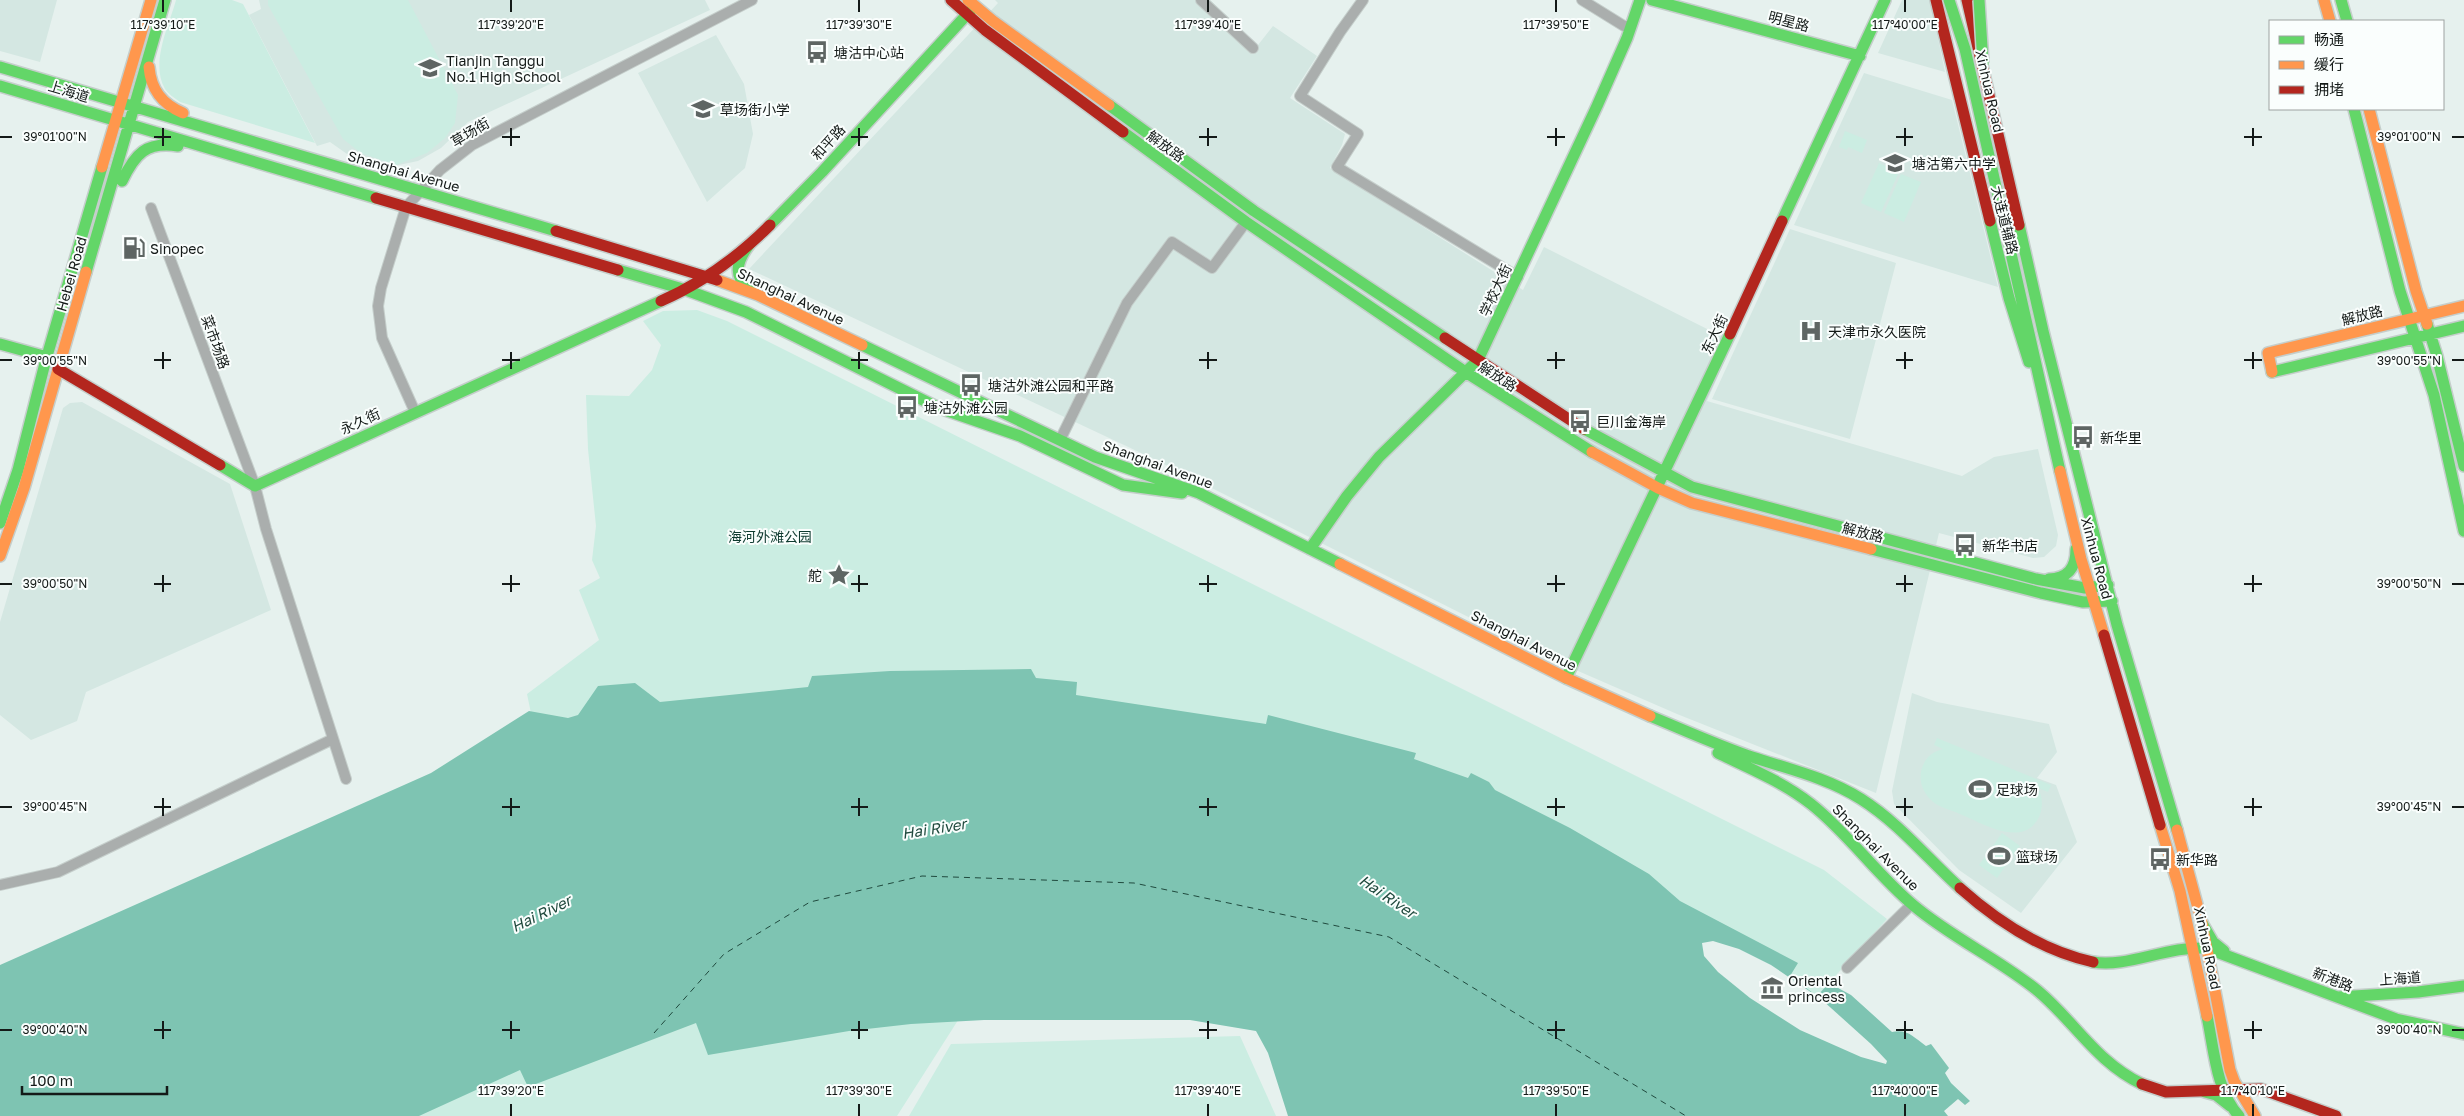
<svg xmlns="http://www.w3.org/2000/svg" width="2464" height="1116" font-family="'Golos Text','Noto Sans SC',sans-serif">
	<rect width="100%" height="100%" fill="#e6f1ee"/>
	<!-- built -->
	<path fill="#d4e7e2" d="M0,0H57L40,62L0,51Z
		M259,0H705L710,10L468,122L441,148L418,161L389,167L347,154L330,142L317,146L249,15L261,9Z
		M995,0H1210L1258,45L1273,26L1317,56L1290,98L1345,134L1342,145L1330,168L1523,290L1544,247L1733,342L1707,401L1962,476L1994,457L2038,449L2058,535L2056,546L2044,557L2033,558L1939,533L1876,793L1677,714L1562,664L1156,460L749,269L998,3Z
		M1902,0H1930L1945,72L1878,53Z
		M716,35L744,84L753,134L745,168L707,202L638,73Z
		M1864,73L1952,100L1998,287L1794,225Z
		M1790,229L1896,263L1850,439L1712,399Z
		M82,402L230,484L271,610L86,692L77,721L31,740L0,715V622L63,408L70,403Z
		M1912,693L1937,702L2049,724L2057,752L2037,778L2056,785L2077,842L2021,913L1959,870L1894,804L1892,791Z"/>
	<!-- green -->
	<path fill="#cbede2" d="M176,0H232L243,4L315,143L180,102C175,98 168,94 165,89C150,63 169,26 176,0Z
		M268,0H408L458,95L455,123L445,138L427,153L396,165L361,153L343,139L268,5Z
		M1845,131L1867,140L1862,153L1848,147L1847,150L1839,147Z
		M1879,163L1899,172L1881,212L1861,203Z
		M1901,174L1921,182L1904,222L1884,213Z
		M697,310L727,321L1824,870L1887,919L1809,1005L533,723L527,694L599,640L579,590L600,578L592,560L596,526L588,449L586,395L629,396L652,370L661,345L643,321L663,311Z
		M1937,738L2051,785L2048,792L2038,788C2043,797 2043,808 2039,817C2023,849 1982,823 1960,814C1951,810 1937,807 1930,799C1913,782 1920,754 1943,749L1934,745Z
		M2002,833L2020,846L1997,878L1979,865Z
		M705,1014H962L897,1116H391L503,1068Z
		M1240,1036L1276,1116H909L951,1044Z"/>
	<!-- water -->
	<path fill="#7ec4b2" d="M1031,669L1036,678L1077,682L1076,695L1266,724L1268,715L1416,753L1414,759L1468,778L1471,773L1489,782L1495,790L1570,828L1649,874L1680,901L1798,963L1790,976L1817,996L1829,983L1851,995L1892,1032C1908,1029 1913,1037 1926,1046L1931,1044L1949,1068L1945,1073L1951,1083L1970,1101L1965,1105L1958,1099L1944,1111L1948,1116H1288L1268,1053L1256,1031L1190,1020H984L911,1024L849,1031L708,1055L696,1023L528,1087L520,1070L419,1116H0V965L431,773L529,711L568,718L578,715L598,686L635,683L660,702L808,687L812,676L890,671Z"/>
	<!-- pier -->
	<path fill="#e6f1ee" d="M1713,941L1739,949L1771,965L1821,999L1871,1044L1887,1061L1886,1064L1861,1057L1800,1030L1750,998L1718,972L1704,956L1702,943Z"/>
	<g fill="none" stroke-linecap="round" stroke-linejoin="round">
		<!-- ferry -->
		<path stroke="#204a3e" stroke-width="1" stroke-dasharray="6 5" stroke-linecap="butt" d="M654,1033L724,954L810,902L922,876L1134,883L1389,937L1686,1116"/>
		<defs>
			<path id="street" d="M1201,0L1253,48
				M1363,0L1340,32L1300,96L1358,134L1337,167L1518,277
				M1582,0L1624,26H1631
				M151,208L255,486L266,529L346,779
				M415,412L382,338L378,306L381,288L406,207L440,170L472,145L752,0
				M1060,440L1127,303L1172,242L1212,268L1246,222
				M0,885L58,872L333,739
				M1847,968L1912,904"/>
			<path id="fast" d="M1652,0L1860,56
				M1949,0L1965,49L2060,471
				M2341,0L2347,21
				M0,67L556,231
				M0,86L376,198
				M1109,105L1254,211L1445,338
				M2354,109L2400,291L2434,395L2464,531
				M1123,132L1246,222L1467,373L1592,452
				M122,181C135,154 146,141 178,146
				M1782,221L1885,0
				M1990,221L2009,298L2029,362
				M770,225L822,172L972,9
				M2019,225L2043,331L2117,625L2177,830
				M749,245C737,261 732,276 750,290
				M618,270L686,290L746,312L939,408L1020,436L1123,485L1182,493
				M86,272L165,0
				M2427,324L2437,356L2464,466
				M0,344L47,357
				M862,345L1095,457L1199,493L1340,564
				M2272,372L2464,326
				M1584,429L1692,487L2036,579L2085,588L2108,585
				M220,465L255,486L661,301
				M0,523L18,470L45,363L102,167
				M1310,549L1347,496L1379,457L1478,360L1597,106L1627,38L1640,0
				M1871,549L2041,593L2083,602L2112,601
				M2049,579C2068,578 2076,568 2076,549
				M1566,678L1730,334
				M1650,716C1684,730 1717,745 1752,757C1789,769 1828,778 1861,799C1899,823 1927,858 1960,888
				M1718,753C1749,768 1783,782 1811,804C1848,833 1877,875 1913,905C1952,938 1999,959 2038,991C2075,1022 2096,1062 2142,1084
				M2202,923L2213,942L2224,951
				M2093,962C2127,968 2167,946 2206,948L2396,1019L2464,1034
				M2338,997L2418,992L2464,986
				M2207,1016C2214,1049 2216,1091 2239,1116
				M2205,1092L2216,1095L2230,1106"/>
			<path id="slow" d="M968,0L993,21L1109,105
				M2324,0L2330,21
				M149,67C151,90 162,104 183,113
				M2369,109L2416,291L2427,324
				M102,167L151,0
				M717,280L758,295L862,345
				M2272,372L2268,353L2464,306
				M1592,452L1658,488L1692,503L1871,549
				M2060,471L2081,559L2104,635
				M0,556L24,488L86,272
				M1340,564L1566,678L1650,716
				M2160,825L2180,891L2207,1016
				M2177,830L2202,923L2230,1070L2234,1081L2255,1116"/>
			<path id="jam" d="M951,0L985,30L1123,132
				M1936,0L1990,221
				M1967,0L2019,225
				M376,198L618,270
				M556,231L717,280
				M661,301C702,283 738,257 770,225
				M1730,334L1782,221
				M1445,338L1584,429
				M58,369L220,465
				M2104,635L2160,825
				M1960,888C1997,921 2043,951 2093,962
				M2142,1084L2166,1092L2261,1089L2336,1116"/>
		</defs>
		<!-- street casing -->
		<use href="#street" stroke="#c5cecb" stroke-width="12"/>
		<!-- fast casing -->
		<use href="#fast" stroke="#c5cecb" stroke-width="14"/>
		<!-- slow casing -->
		<use href="#slow" stroke="#c5cecb" stroke-width="14"/>
		<!-- jam casing -->
		<use href="#jam" stroke="#c5cecb" stroke-width="14"/>
		<!-- street -->
		<use href="#street" stroke="#aaaead" stroke-width="10"/>
		<!-- fast -->
		<use href="#fast" stroke="#63d668" stroke-width="11"/>
		<!-- slow -->
		<use href="#slow" stroke="#ff974d" stroke-width="11"/>
		<!-- jam -->
		<use href="#jam" stroke="#b3261e" stroke-width="11"/>
		<defs>
			<path id="fast-bridge" d="M1979,0L1983,63"/>
		</defs>
		<!-- fast-bridge casing -->
		<use href="#fast-bridge" stroke="#c5cecb" stroke-width="14" stroke-linecap="butt"/>
		<!-- fast-bridge -->
		<use href="#fast-bridge" stroke="#63d668" stroke-width="11"/>
	</g>
	<!-- ticks -->
	<path fill="none" stroke="#141a18" stroke-width="2" d="M163,0V12M511,0V12M859,0V12M1208,0V12M1556,0V12M1905,0V12M163,128V146M511,128V146M859,128V146M1208,128V146M1556,128V146M1905,128V146M2253,128V146M0,137H12M154,137H171M502,137H520M851,137H868M1199,137H1217M1547,137H1565M1896,137H1913M2244,137H2262M2452,137H2464M163,352V369M511,352V369M859,352V369M1208,352V369M1556,352V369M1905,352V369M2253,352V369M0,360H12M154,360H171M502,360H520M851,360H868M1199,360H1217M1547,360H1565M1896,360H1913M2244,360H2262M2452,360H2464M163,575V592M511,575V592M859,575V592M1208,575V592M1556,575V592M1905,575V592M2253,575V592M0,584H12M154,584H171M502,584H520M851,584H868M1199,584H1217M1547,584H1565M1896,584H1913M2244,584H2262M2452,584H2464M163,798V816M511,798V816M859,798V816M1208,798V816M1556,798V816M1905,798V816M2253,798V816M0,807H12M154,807H171M502,807H520M851,807H868M1199,807H1217M1547,807H1565M1896,807H1913M2244,807H2262M2452,807H2464M163,1021V1039M511,1021V1039M859,1021V1039M1208,1021V1039M1556,1021V1039M1905,1021V1039M2253,1021V1039M0,1030H12M154,1030H171M502,1030H520M851,1030H868M1199,1030H1217M1547,1030H1565M1896,1030H1913M2244,1030H2262M2452,1030H2464M511,1104V1116M859,1104V1116M1208,1104V1116M1556,1104V1116M1905,1104V1116M2253,1104V1116"/>
	<!-- icons -->
	<defs>
		<symbol id="bus-bare" viewBox="-9 -9 18 18"><path d="M-5-6H5V4H4V6H2V4H-2V6H-4V4H-5ZM-3.5-4V0h7V-4ZM-3.5 1.2v1.5H-2V1.2ZM2 1.2v1.5H3.5V1.2Z" fill="#5e6563" stroke="#fafefd" stroke-width="2.5" paint-order="stroke"/></symbol>
		<symbol id="school-bare" viewBox="-9 -9 18 18"><path d="M0-5L7-2L0 1L-7-2ZM-4 1L0 2.5L4 1V4Q0 6-4 4Z" fill="#5e6563" stroke="#fafefd" stroke-width="2.5" paint-order="stroke"/></symbol>
		<symbol id="fuel-bare" viewBox="-9 -9 18 18"><path d="M-5.5-6h7V0h2V4h1.3V-2.5L3-4.5l.8-.8L6-3V5H2.5V1h-1V6h-7ZM-4.2-4.7v3.2H.2V-4.7Z" fill="#5e6563" stroke="#fafefd" stroke-width="2.5" paint-order="stroke"/></symbol>
		<symbol id="hospital-bare" viewBox="-9 -9 18 18"><path d="M-5-5h3v3.5h4V-5h3V5h-3V1.5h-4V5h-3Z" fill="#5e6563" stroke="#fafefd" stroke-width="2.5" paint-order="stroke"/></symbol>
		<symbol id="sight-bare" viewBox="-9 -9 18 18"><path d="M0-6L1.8-2.2L6-1.7L2.9 1.2L3.7 5.4L0 3.3L-3.7 5.4L-2.9 1.2L-6-1.7L-1.8-2.2Z" fill="#5e6563" stroke="#fafefd" stroke-width="2.5" paint-order="stroke"/></symbol>
		<symbol id="stadium-bare" viewBox="-9 -9 18 18"><path d="M0-5a6.5 5 0 1 0 0 10a6.5 5 0 1 0 0-10ZM-3.5-1.8h7v3.6h-7Z" fill="#5e6563" stroke="#fafefd" stroke-width="2.5" paint-order="stroke"/></symbol>
		<symbol id="museum-bare" viewBox="-9 -9 18 18"><path d="M0-6L6-3V-2H-6V-3ZM-5-1h2V3h-2ZM-1-1h2V3h-2ZM3-1h2V3H3ZM-6 4H6V6H-6Z" fill="#5e6563" stroke="#fafefd" stroke-width="2.5" paint-order="stroke"/></symbol>
	</defs>
	<g fill-rule="evenodd">
		<use href="#bus-bare" x="801" y="36" width="32" height="32"/>
		<use href="#school-bare" x="414" y="52" width="32" height="32"/>
		<use href="#school-bare" x="687" y="93" width="32" height="32"/>
		<use href="#school-bare" x="1879" y="147" width="32" height="32"/>
		<use href="#fuel-bare" x="118" y="232" width="32" height="32"/>
		<use href="#hospital-bare" x="1795" y="315" width="32" height="32"/>
		<use href="#bus-bare" x="955" y="369" width="32" height="32"/>
		<use href="#bus-bare" x="891" y="391" width="32" height="32"/>
		<use href="#bus-bare" x="1564" y="405" width="32" height="32"/>
		<use href="#bus-bare" x="2067" y="421" width="32" height="32"/>
		<use href="#bus-bare" x="1949" y="529" width="32" height="32"/>
		<use href="#sight-bare" x="823" y="559" width="32" height="32"/>
		<use href="#stadium-bare" x="1964" y="773" width="32" height="32"/>
		<use href="#stadium-bare" x="1983" y="840" width="32" height="32"/>
		<use href="#bus-bare" x="2144" y="843" width="32" height="32"/>
		<use href="#museum-bare" x="1756" y="972" width="32" height="32"/>
	</g>
	<g text-anchor="middle" dominant-baseline="central" stroke-width="4" stroke-linejoin="round" paint-order="stroke">
		<!-- street labels -->
		<g font-size="14" fill="#141a18" stroke="#fafefd">
			<text transform="translate(1789 21) rotate(15)">明星路</text>
			<text transform="translate(69 91) rotate(17)">上海道</text>
			<text transform="translate(1990 91) rotate(77)">Xinhua Road</text>
			<text transform="translate(470 132) rotate(-31)">草场街</text>
			<text transform="translate(828 142) rotate(-48)">和平路</text>
			<text transform="translate(1166 146) rotate(36)">解放路</text>
			<text transform="translate(404 171) rotate(16)">Shanghai Avenue</text>
			<text transform="translate(2005 220) rotate(76)">大连道辅路</text>
			<text transform="translate(71 274) rotate(-74)">Hebei Road</text>
			<text transform="translate(1495 290) rotate(-65)">学校大街</text>
			<text transform="translate(791 296) rotate(25)">Shanghai Avenue</text>
			<text transform="translate(2362 315) rotate(-14)">解放路</text>
			<text transform="translate(1714 334) rotate(-65)">东大街</text>
			<text transform="translate(216 342) rotate(70)">菜市场路</text>
			<text transform="translate(1498 376) rotate(33)">解放路</text>
			<text transform="translate(360 421) rotate(-25)">永久街</text>
			<text transform="translate(1158 464) rotate(20)">Shanghai Avenue</text>
			<text transform="translate(1863 532) rotate(14)">解放路</text>
			<text transform="translate(2097 558) rotate(75)">Xinhua Road</text>
			<text transform="translate(1524 640) rotate(27)">Shanghai Avenue</text>
			<text transform="translate(1876 847) rotate(45)">Shanghai Avenue</text>
			<text transform="translate(2208 948) rotate(78)">Xinhua Road</text>
			<text transform="translate(2400 978) rotate(-4)">上海道</text>
			<text transform="translate(2333 979) rotate(21)">新港路</text>
		</g>
		<!-- poi labels -->
		<g font-size="14" fill="#141a18" stroke="#fafefd" text-anchor="start">
			<text x="834" y="52">塘沽中心站</text>
			<text x="446" y="60">Tianjin Tanggu<tspan x="446" dy="16">No.1 High School</tspan></text>
			<text x="720" y="109">草场街小学</text>
			<text x="1912" y="163">塘沽第六中学</text>
			<text x="150" y="248">Sinopec</text>
			<text x="1828" y="331">天津市永久医院</text>
			<text x="988" y="385">塘沽外滩公园和平路</text>
			<text x="924" y="407">塘沽外滩公园</text>
			<text x="1596" y="421">巨川金海岸</text>
			<text x="2100" y="437">新华里</text>
			<text x="1982" y="545">新华书店</text>
			<text x="822" y="575" text-anchor="end">舵</text>
			<text x="1996" y="789">足球场</text>
			<text x="2016" y="856">篮球场</text>
			<text x="2176" y="859">新华路</text>
			<text x="1788" y="980">Oriental<tspan x="1788" dy="16">princess</tspan></text>
		</g>
		<!-- park labels -->
		<g font-size="14" fill="#0e3a2f" stroke="#fafefd">
			<text x="770" y="536">海河外滩公园</text>
		</g>
		<!-- water labels -->
		<g font-size="15" font-style="italic" fill="#204a3e" stroke="#fafefd">
			<text transform="translate(934 828) rotate(-9)">Hai River</text>
			<text transform="translate(1388 896) rotate(34)">Hai River</text>
			<text transform="translate(541 913) rotate(-26)">Hai River</text>
		</g>
	</g>
	<g font-size="12" text-anchor="middle" fill="#141a18" stroke="#fafefd" stroke-width="4" stroke-linejoin="round" paint-order="stroke">
		<text x="163" y="29">117°39'10"E</text>
		<text x="511" y="29">117°39'20"E</text>
		<text x="859" y="29">117°39'30"E</text>
		<text x="1208" y="29">117°39'40"E</text>
		<text x="1556" y="29">117°39'50"E</text>
		<text x="1905" y="29">117°40'00"E</text>
		<text x="55" y="141">39°01'00"N</text>
		<text x="2409" y="141">39°01'00"N</text>
		<text x="55" y="365">39°00'55"N</text>
		<text x="2409" y="365">39°00'55"N</text>
		<text x="55" y="588">39°00'50"N</text>
		<text x="2409" y="588">39°00'50"N</text>
		<text x="55" y="811">39°00'45"N</text>
		<text x="2409" y="811">39°00'45"N</text>
		<text x="55" y="1034">39°00'40"N</text>
		<text x="2409" y="1034">39°00'40"N</text>
		<text x="511" y="1095">117°39'20"E</text>
		<text x="859" y="1095">117°39'30"E</text>
		<text x="1208" y="1095">117°39'40"E</text>
		<text x="1556" y="1095">117°39'50"E</text>
		<text x="1905" y="1095">117°40'00"E</text>
		<text x="2253" y="1095">117°40'10"E</text>
	</g>
	<!-- legend -->
	<rect x="2269" y="20" width="175" height="90" fill="#fafefd" stroke="#9ea3a1"/>
	<rect x="2279" y="36" width="25" height="8" fill="#63d668" stroke="#9ea3a1"/>
	<text x="2314" y="45" font-size="15" fill="#141a18">畅通</text>
	<rect x="2279" y="61" width="25" height="8" fill="#ff974d" stroke="#9ea3a1"/>
	<text x="2314" y="70" font-size="15" fill="#141a18">缓行</text>
	<rect x="2279" y="86" width="25" height="8" fill="#b3261e" stroke="#9ea3a1"/>
	<text x="2314" y="95" font-size="15" fill="#141a18">拥堵</text>
	<!-- scale -->
	<path d="M22 1086v8h145v-8" fill="none" stroke="#141a18" stroke-width="2.5"/>
	<text x="30" y="1086" font-size="15" fill="#141a18" stroke="#fafefd" stroke-width="4" paint-order="stroke">100 m</text>
</svg>
